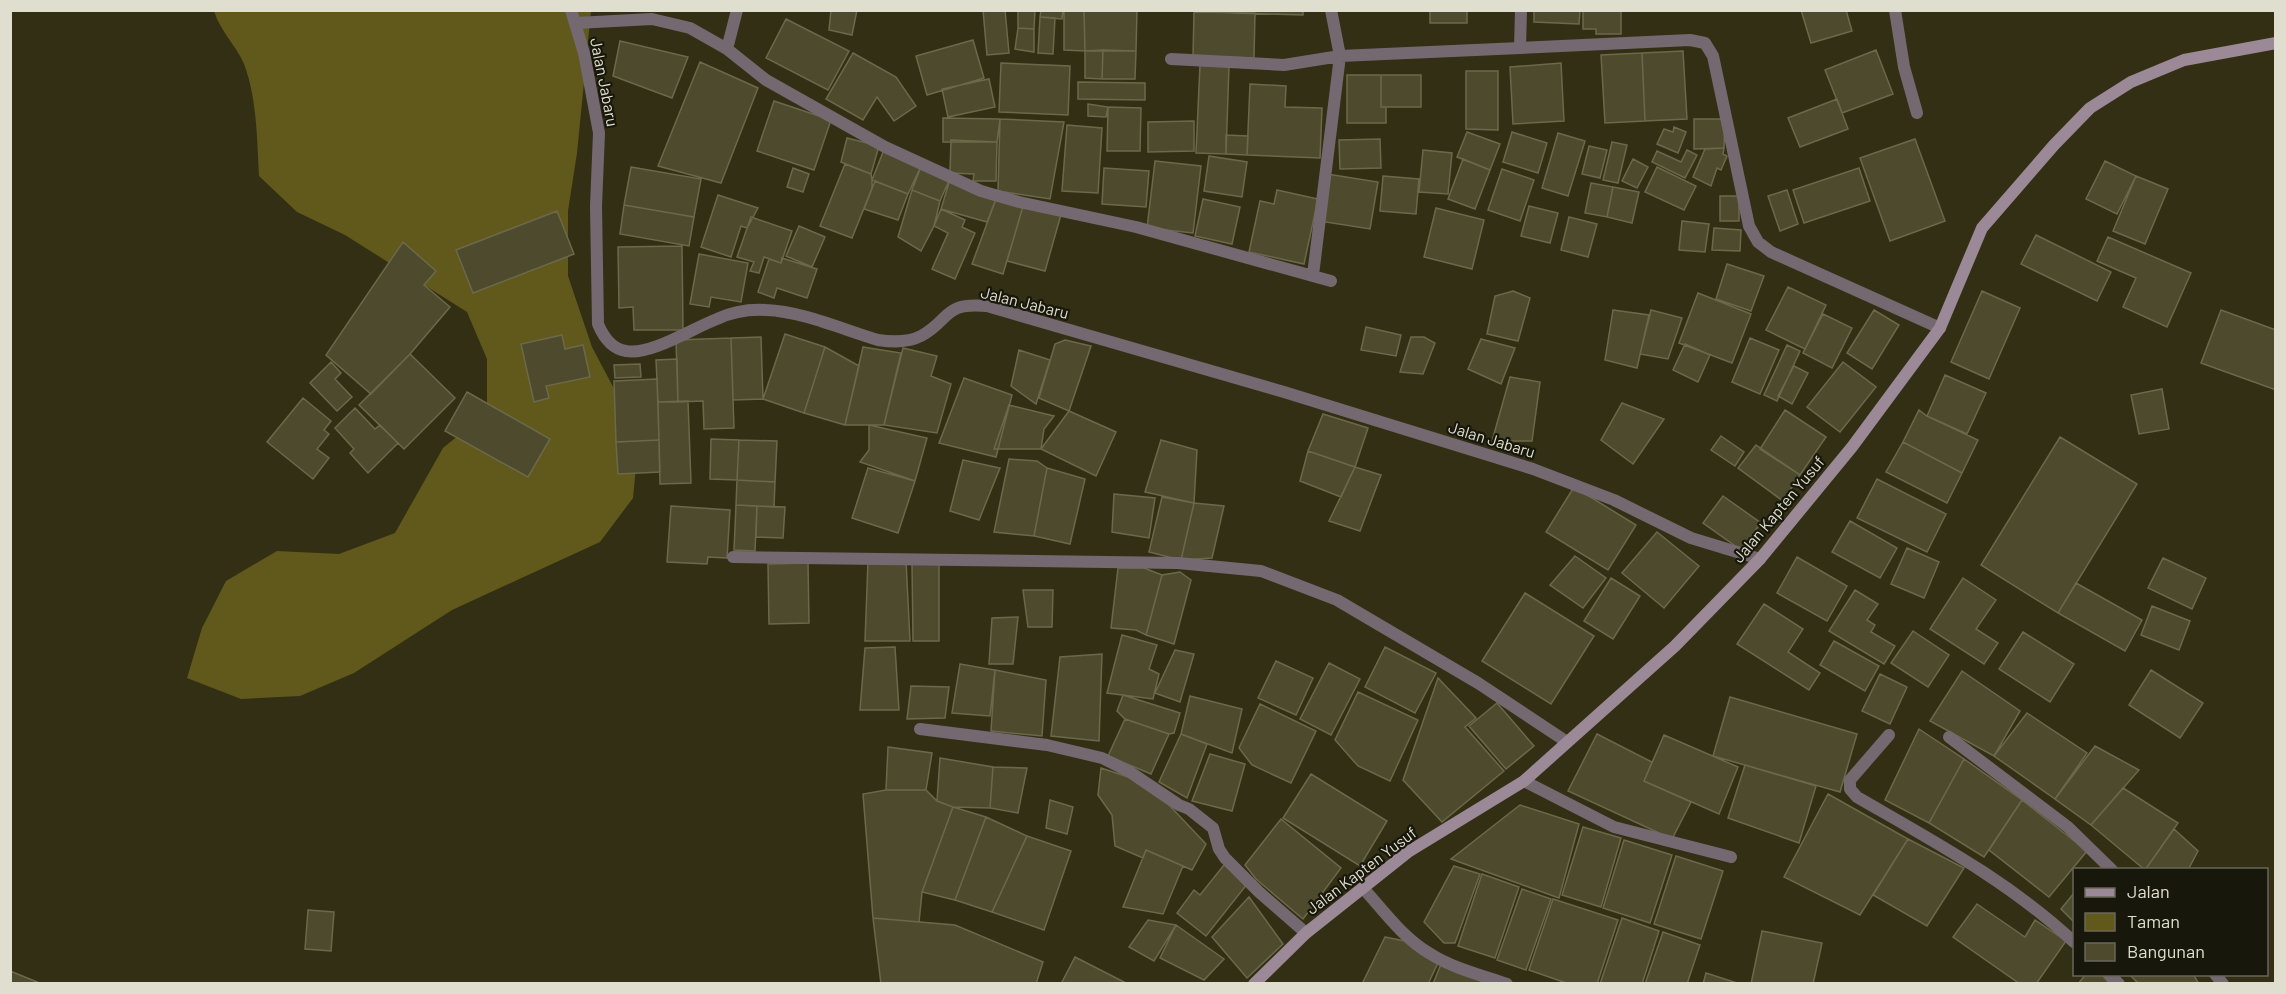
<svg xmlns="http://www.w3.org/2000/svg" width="2286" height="994" font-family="Barlow,sans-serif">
	<rect width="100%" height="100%" fill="#332f14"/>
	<!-- green -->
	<path fill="#60591b" d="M214,11H591L577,153L568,211V276L592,347L639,436L633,498L600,542L452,610L354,673L300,696L241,699L187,678L202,628L226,581L277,551L339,554L395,533L443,448L487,412V359L467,312L345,235L297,212L259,176C257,140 257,98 244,64C236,45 220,31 214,11Z"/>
	<!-- building -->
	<path fill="#4d4a2e" stroke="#6c694b" stroke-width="1.5" d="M831,10H857L852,35L829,30Z
		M983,10H1005L1009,53L987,55Z
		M1018,10H1035L1034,29L1018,28Z
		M1041,10H1063L1062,19L1040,17Z
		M1064,10H1084L1085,51L1064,50Z
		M1084,10H1137L1136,51H1085Z
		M1232,10H1303V15L1232,13Z
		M1430,10H1467V23H1430Z
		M1534,10H1580L1579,24L1534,22Z
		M1583,10H1621V34H1596V29H1583Z
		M1801,10H1846L1852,31L1811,43Z
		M1194,12L1255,13L1254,58L1193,56Z
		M1040,17L1055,18L1053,54L1038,53Z
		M786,19L849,51L828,90L766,58Z
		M1018,28L1034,29V52L1015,49Z
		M973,40L984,78L927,95L916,56Z
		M620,41L688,57L672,98L613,76Z
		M1103,50L1102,79L1085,78V51Z
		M1103,50L1136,51L1135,79H1102Z
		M1876,50L1893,94L1842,113L1825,70Z
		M1683,51L1687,119L1645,121L1642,53Z
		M853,53L896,77L916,106L894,121L877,97L863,120L826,99Z
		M1642,53L1645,121L1605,123L1601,55Z
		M700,62L758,88L721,183L658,166Z
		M1001,63L1070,66L1068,115L999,112Z
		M1561,63L1564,121L1513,124L1510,67Z
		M1200,65L1229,66L1226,154L1196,153Z
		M1466,71H1498V130L1466,129Z
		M1347,75H1381V107H1386V123H1347Z
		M1381,75H1421V107H1381Z
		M989,79L995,107L948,117L942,89Z
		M1078,82L1145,83V100L1078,99Z
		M1250,84L1286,86L1285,107L1322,108L1320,158L1247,155Z
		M1837,99L1848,129L1800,147L1788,118Z
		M774,101L831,120L814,170L757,151Z
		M1088,104L1108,107L1106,117L1088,116Z
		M1108,107L1141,108L1140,151H1107Z
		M943,118L1000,119L997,142H943Z
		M1000,119L1064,122L1050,199L998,191Z
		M1694,119H1725L1724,148L1694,149Z
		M1194,121V151L1148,152V122Z
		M1067,125L1102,128L1098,193L1062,191Z
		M1674,127L1686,132L1678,153L1657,144L1664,129L1673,132Z
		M1467,132L1500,144L1490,170L1457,157Z
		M1512,132L1547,143L1538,173L1503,162Z
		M1558,133L1585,141L1568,196L1542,188Z
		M1226,135L1248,136L1247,155L1226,154Z
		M847,138L879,146L871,174L841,162Z
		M1380,139L1381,168L1340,169L1339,140Z
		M1915,139L1945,221L1890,241L1860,158Z
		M951,140L997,142L996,181H973L974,174L950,173Z
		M1612,142L1627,145L1618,183L1603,180Z
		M1589,146L1607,150L1600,178L1582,174Z
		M885,147L922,164L908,194L872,180Z
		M1724,148L1723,154L1727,156L1721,170L1717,168L1711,186L1693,177L1705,149Z
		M1423,150L1452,153L1448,194L1419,192Z
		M1687,150L1697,155L1685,178L1652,162L1657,151L1681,162Z
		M1209,156L1247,162L1242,197L1204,191Z
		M1463,159L1490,170L1475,209L1448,199Z
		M1633,159L1648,167L1637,188L1622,181Z
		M1155,161L1201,166L1193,233L1147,228Z
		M2105,161L2136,176L2117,214L2086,199Z
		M845,164L871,174L872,180V188L852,238L820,226Z
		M922,164L951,176L940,201L912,190Z
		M631,167L701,179L694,217L624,205Z
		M1657,167L1696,186L1684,210L1645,192Z
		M793,168L809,174L803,192L787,187Z
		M1104,168L1149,171L1146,207L1102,204Z
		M1859,168L1870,201L1804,223L1793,190Z
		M1502,169L1534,180L1520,221L1488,210Z
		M1327,174L1378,182L1370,229L1319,221Z
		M951,176L996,199L987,222L941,209Z
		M1383,176L1419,179L1416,214L1380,211Z
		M2136,176L2168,189L2145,244L2113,231Z
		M875,181L908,194L898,220L864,209Z
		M1591,183L1613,187L1607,217L1585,213Z
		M1613,187L1639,192L1632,223L1607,217Z
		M912,190L940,201L934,226L921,251L898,237Z
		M1277,190L1318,199L1304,264L1249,252L1260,201L1274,204Z
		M1787,190L1798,224L1780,231L1768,196Z
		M718,195L758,208L747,228L741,226L731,257L701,247Z
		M1720,196H1739V221H1720Z
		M996,199L1024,203L1003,274L972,264Z
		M1203,199L1240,207L1232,244L1195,236Z
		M1024,203L1062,211L1045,271L1007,261Z
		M624,205L694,217L689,246L620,234Z
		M1529,206L1558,213L1550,243L1521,236Z
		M1436,208L1484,220L1472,269L1424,257Z
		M941,209L965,220L962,227L975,233L955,279L932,269L948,233L934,226Z
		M557,211L574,254L473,293L456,250Z
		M751,217L792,231L781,263L764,257L759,273L750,271L754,262L737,257Z
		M1569,217L1597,224L1588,257L1561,250Z
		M1682,221L1709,224L1705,252L1679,250Z
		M799,226L825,237L812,267L786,256Z
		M1714,228L1741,230L1740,251L1712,250Z
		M2036,235L2111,272L2097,301L2021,264Z
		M2108,237L2191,273L2167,327L2123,307L2136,278L2097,261Z
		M403,242L436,271L424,285L450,307L410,354L371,394L326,355Z
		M682,246L683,330H634L633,307L619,308L618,247Z
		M699,254L748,263L741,302L711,297L709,307L690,304Z
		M782,258L817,269L807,298L777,288L774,298L758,292L769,259L781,263Z
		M1727,264L1764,276L1751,311L1716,299Z
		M1788,287L1826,305L1805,349L1766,330Z
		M1513,291L1530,298L1518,341L1487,334L1495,296Z
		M1982,291L2020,308L1989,379L1951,362Z
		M1698,293L1751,314L1732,363L1679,343Z
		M1613,310L1649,315L1637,368L1605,360Z
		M1651,310L1682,318L1668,359L1640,354Z
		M1874,310L1899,325L1872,369L1847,353Z
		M2221,310L2276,330V390L2201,363Z
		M1823,314L1852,328L1832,368L1803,353Z
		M1366,327L1401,335L1396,356L1361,350Z
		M785,334L825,347L804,413L763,399Z
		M562,335L565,349L583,345L590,377L546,386L549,398L534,402L521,344Z
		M761,337L763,399L733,400L731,338Z
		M1411,337H1424L1435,343L1423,374L1400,372Z
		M731,338L734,428L704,429L703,401L678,402L676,340Z
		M1750,338L1779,350L1760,394L1732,382Z
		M1481,339L1515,348L1501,384L1468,369Z
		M1065,340L1091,346L1069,411L1039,398L1055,344Z
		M1685,344L1710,355L1698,382L1673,370Z
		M1787,345L1800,351L1777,401L1764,395Z
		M825,347L859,366L845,425L804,413Z
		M863,347L901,353L884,425H845Z
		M903,348L937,356L931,376L951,384L937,433L884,425Z
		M1019,350L1050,360L1036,404L1011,386Z
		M410,354L455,398L404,449L359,405Z
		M677,359L678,402H658L656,360Z
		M331,362L341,373L335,379L352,397L337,411L310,383Z
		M1843,362L1876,387L1840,432L1807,407Z
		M640,364L641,377L615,378L614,365Z
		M1794,366L1808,373L1792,404L1778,396Z
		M1945,375L1986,393L1967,434L1927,416Z
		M1510,377L1540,382L1532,441H1492Z
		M964,378L1012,395L996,457L939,443Z
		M657,379L659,440L616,442L614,381Z
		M2162,389L2169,429L2139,434L2131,395Z
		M467,392L550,439L528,477L445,431Z
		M303,398L331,421L324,430L329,434L317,449L329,458L313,479L267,442Z
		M688,401L691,483L660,484L658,402Z
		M1622,403L1664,419L1633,464L1601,440Z
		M1009,405L1054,416L1044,429L1041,449H994Z
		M355,408L375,429L380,425L398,443L368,473L350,453L354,449L335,428Z
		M1785,410L1826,437L1800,475L1760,449Z
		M1919,410L1927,416L1978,440L1962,473L1903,442Z
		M1069,411L1116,432L1096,476L1041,449Z
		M1323,414L1368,428L1355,467L1308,451Z
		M869,425L927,438L915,481L860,462L869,450Z
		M1721,436L1744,452L1735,466L1711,450Z
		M2060,437L2137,484L2058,613L1981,565Z
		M711,439L739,440L737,480L710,479Z
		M659,440L660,472L618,474L616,442Z
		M739,440L777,441L775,482L737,480Z
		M1161,440L1197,450L1194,503L1145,492Z
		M1903,442L1962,473L1947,503L1886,472Z
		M1756,445L1800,475L1783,501L1738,468Z
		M1308,451L1355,467L1341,497L1300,481Z
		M1009,459L1037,461L1047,468L1034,536L994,532Z
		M963,460L1000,468L979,520L950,511Z
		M1355,467L1381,475L1360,531L1329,521Z
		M868,468L915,481L898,533L852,518Z
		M1047,468L1085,479L1070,544L1034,536Z
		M1877,479L1946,514L1927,552L1857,518Z
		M737,480L775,482L774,507L736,505Z
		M1574,487L1636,525L1608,570L1546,532Z
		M1114,494L1155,498L1149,538L1112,532Z
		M1723,496L1761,523L1741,550L1703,523Z
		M1162,497L1194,503L1181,560L1149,552Z
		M1194,503L1224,506L1212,558L1181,560Z
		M736,505L757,506L755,551L734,550Z
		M671,506L730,510L727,558L708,557L707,564L667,562Z
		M757,506L785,507L783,538L756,537Z
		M1850,521L1897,548L1880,578L1832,552Z
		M1657,532L1699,566L1664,608L1622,573Z
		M1907,548L1939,562L1924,598L1891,584Z
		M1575,556L1606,578L1583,608L1550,585Z
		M1797,557L1847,586L1827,621L1777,593Z
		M2163,558L2206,578L2192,609L2148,588Z
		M906,560L910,641H865L868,561Z
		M808,563L809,623L769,624L768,564Z
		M912,564H939V641H913Z
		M1118,568H1144L1162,575L1146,635L1136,630L1111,628Z
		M1180,572L1191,580L1174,644L1146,635L1162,575Z
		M1611,578L1640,596L1613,639L1584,621Z
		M1963,578L1996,600L1976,629L1998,643L1984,664L1930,629Z
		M2076,583L2142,620L2125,651L2058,613Z
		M1023,590H1053L1052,627H1028Z
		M1855,590L1878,604L1867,620L1875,625L1871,632L1895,646L1884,664L1829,631Z
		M1525,593L1594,636L1551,704L1482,661Z
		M1764,604L1803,629L1788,652L1820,673L1809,690L1737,644Z
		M2152,606L2190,621L2179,650L2141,635Z
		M1018,617L1013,664H989L992,618Z
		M1913,631L1949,655L1928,687L1891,663Z
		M2023,632L2074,664L2050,702L1999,669Z
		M1122,635L1157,645L1149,669L1159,674L1153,699L1107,693Z
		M1834,641L1879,666L1865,691L1820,665Z
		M895,647L899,710H860L865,648Z
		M1385,647L1436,673L1415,713L1365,687Z
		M1175,650L1194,654L1180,702L1155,693Z
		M1102,654L1099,741L1051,736L1060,657Z
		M1276,661L1313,678L1296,715L1258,698Z
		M1329,663L1360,679L1331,735L1300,719Z
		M960,664L995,670L990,716L952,713Z
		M995,670L1046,680L1042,736L991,731Z
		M2151,670L2203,703L2180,738L2129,705Z
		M1962,671L2020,711L1994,756L1930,721Z
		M1880,674L1907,687L1890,724L1862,711Z
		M1438,678L1476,718L1465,727L1504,771L1442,822L1403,780Z
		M911,686L949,687L945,718L907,719Z
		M1358,692L1418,720L1390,781L1358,766L1335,740Z
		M1123,695L1180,713L1174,733L1169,734L1125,719L1117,711Z
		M1190,696L1242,709L1232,753L1181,734Z
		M1730,697L1857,734L1840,792L1713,756Z
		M1497,703L1534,746L1506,769L1469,726Z
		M1260,704L1316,731L1291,783L1252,765L1239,748Z
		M2027,713L2087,753L2055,799L1994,756Z
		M1125,719L1169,734L1151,774L1108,756Z
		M1919,729L1964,759L1929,823L1885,800Z
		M1181,734L1207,744L1187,798L1159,782Z
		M1597,734L1652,762L1644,781L1691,802L1672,839L1568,791Z
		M1664,735L1738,767L1719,814L1644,781Z
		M2095,746L2139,770L2091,825L2055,799Z
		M888,747L932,753L926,790H886Z
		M1210,754L1245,764L1232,811L1192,801Z
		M940,758L993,767L990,808L953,807L937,801Z
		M1964,759L2022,800L1984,857L1929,823Z
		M1745,765L1816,786L1799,843L1728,818Z
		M993,767L1027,768L1018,813L990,808Z
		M1101,768L1128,777L1170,806L1206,844L1192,870L1146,850L1143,858L1115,846L1112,815L1098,795Z
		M1311,774L1387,821L1360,866L1283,818Z
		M2123,788L2178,823L2145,870L2091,825Z
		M886,790H926L937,801L953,807L922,892L919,922L873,918L863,794Z
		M1828,794L1908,839L1860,915L1784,877Z
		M1050,800L1073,807L1067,834L1046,828Z
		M2022,800L2087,851L2049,897L1989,850Z
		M1520,805L1579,824L1559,898L1451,859Z
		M953,807L986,817L955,900L922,892Z
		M986,817L1027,836L992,912L955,900Z
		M1281,819L1341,868L1303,919L1256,879L1245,865Z
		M1583,827L1621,838L1601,907L1562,895Z
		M2174,829L2198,851L2188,870H2145Z
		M1027,836L1071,851L1044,930L992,912Z
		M1908,839L1964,868L1927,926L1873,895Z
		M1624,840L1672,855L1650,923L1603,908Z
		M1146,850L1183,866L1163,914L1123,907Z
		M1676,856L1723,871L1701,939L1654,924Z
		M1224,865L1248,883L1206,936L1177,913L1194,890L1200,895Z
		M1454,866L1480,874L1455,943H1444L1424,922Z
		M1482,874L1519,887L1495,958L1458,946Z
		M1522,889L1551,899L1526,970L1497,960Z
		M2074,893V922L2061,909Z
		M1249,897L1283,944L1247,978L1212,937Z
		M1553,899L1618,920L1597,984H1569L1529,970Z
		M1977,904L2025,937L2035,920L2066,941L2036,984H2020L1953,937Z
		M308,910L334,912L331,951L305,949Z
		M873,918L955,925L1043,962L1036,984H881Z
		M1622,918L1659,931L1642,984H1600Z
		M1148,920L1176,925L1154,961L1129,947Z
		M1176,925L1224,959L1204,980L1160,958Z
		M1762,931L1822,943L1813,984H1751Z
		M1663,932L1700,945L1687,984H1645Z
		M1385,937L1410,942L1438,963L1428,984H1362Z
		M1075,957L1126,983V984H1061Z
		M1441,964L1482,980L1481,984H1433Z
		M10,971L42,984H10Z
		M1706,973L1740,984H1703Z
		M2086,974H2101L2110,984H2078Z
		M2129,974H2193L2199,984H2139Z"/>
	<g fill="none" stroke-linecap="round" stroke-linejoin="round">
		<!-- service -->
		<path stroke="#756971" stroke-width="12" d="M1895,10L1904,67L1917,113"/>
		<!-- minor -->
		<path stroke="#756971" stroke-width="12" d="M571,10L584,53L599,133L596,206L598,324C603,336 612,349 626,351C650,356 693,328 717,319C732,312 749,309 766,310C801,311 844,330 878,340C892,342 907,343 921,336C951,320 942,302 987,306L1284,392L1533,469L1614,500L1691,538L1760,559
			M1331,10L1340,56L1520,48L1521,10
			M576,23L652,19L690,28L727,49L766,80L885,147L981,191L1019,202L1136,227L1331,281
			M1520,48L1690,40L1705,43L1713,56L1749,226L1758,242L1771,252L1940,328
			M727,49L737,10
			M1171,59L1284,65L1340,56L1313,275
			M733,557L1178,563L1261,571L1337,600L1478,683L1567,742
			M920,729L1047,745L1102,758L1130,772L1179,805L1189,809L1213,828L1219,849L1225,858L1259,892L1306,933
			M1889,735L1850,780V789L1857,797C1933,841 2010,882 2074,942
			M1949,737L2068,827L2112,870
			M1524,781L1614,827L1731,857
			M1363,888C1383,910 1403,938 1429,953C1452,968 1481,975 1507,984
			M2109,974L2119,984
			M2215,974L2223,984"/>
		<!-- secondary -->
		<path stroke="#9c8997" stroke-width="12" d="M1254,984L1306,933L1408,852L1524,781L1675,646L1760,559L1852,447L1940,328L1982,228L2054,145L2090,108L2131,82L2184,60L2276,43"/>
	</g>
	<g text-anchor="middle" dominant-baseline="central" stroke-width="4.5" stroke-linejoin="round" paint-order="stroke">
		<!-- street labels -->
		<g font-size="16" fill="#e0dece" stroke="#18170b">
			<text transform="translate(605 82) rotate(79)">Jalan Jabaru</text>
			<text transform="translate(1025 302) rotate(14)">Jalan Jabaru</text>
			<text transform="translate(1492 439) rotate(17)">Jalan Jabaru</text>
			<text transform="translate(1778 509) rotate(-50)">Jalan Kapten Yusuf</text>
			<text transform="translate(1361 870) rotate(-37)">Jalan Kapten Yusuf</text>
		</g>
	</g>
	<!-- border -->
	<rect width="2286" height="994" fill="none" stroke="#e0dece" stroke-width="24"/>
	<!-- legend -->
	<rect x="2073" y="868" width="195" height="108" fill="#18170b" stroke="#686759" stroke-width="1.5"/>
	<rect x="2085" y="888" width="30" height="9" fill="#9c8997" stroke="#686759" stroke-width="1.5"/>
	<text x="2127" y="898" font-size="18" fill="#e0dece">Jalan</text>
	<rect x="2085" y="913" width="30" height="18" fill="#60591b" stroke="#686759" stroke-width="1.5"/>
	<text x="2127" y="928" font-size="18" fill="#e0dece">Taman</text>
	<rect x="2085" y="943" width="30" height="18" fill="#4d4a2e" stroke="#686759" stroke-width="1.5"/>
	<text x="2127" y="958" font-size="18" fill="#e0dece">Bangunan</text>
</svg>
